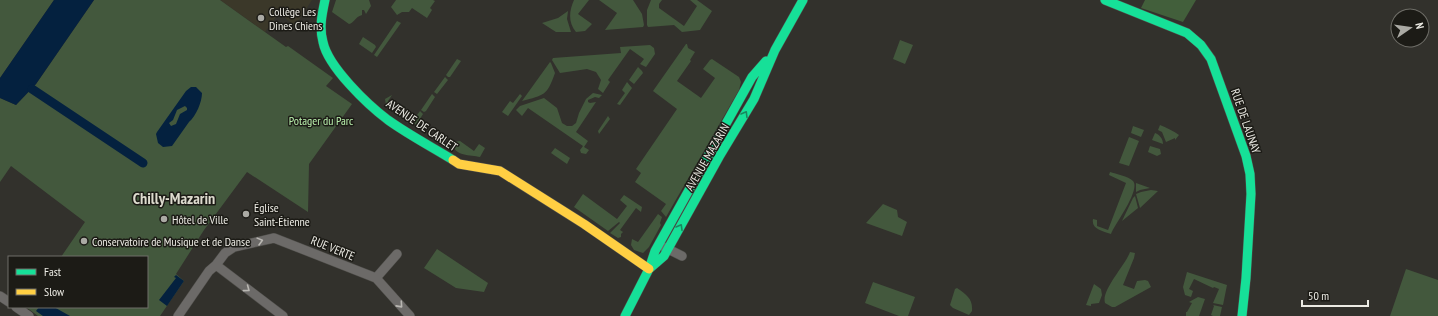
<svg xmlns="http://www.w3.org/2000/svg" width="1438" height="316" font-family="'PT Sans Narrow',sans-serif">
	<rect width="100%" height="100%" fill="#32312c"/>
	<!-- built -->
	<path fill="#3b3829" d="M220,0H312L295,26L279,13L265,32Z"/>
	<!-- green -->
	<path fill="#43583d" d="M0,0H54L0,78Z
		M94,0H220L286,47L288,46L333,78L326,86L352,104L309,164L308,212L247,172L204,230L176,274L184,281L160,316H38L26,307H147V257H61L85,222L11,166L0,182V98L16,105L36,84Z
		M336,0H369L371,6L366,14L364,10H362V15C355,17 354,23 349,24L332,12Z
		M396,0H433L435,1L430,8L432,10L427,18L412,8L409,12H402L397,15L391,7Z
		M574,0H589L578,14L592,24L585,31L576,32C568,23 569,11 574,0Z
		M599,0H633L642,14L644,25L643,27L605,30L617,13Z
		M651,0H662L659,4V8L684,26L697,6L690,0H697L712,11L700,30L682,32L674,25L648,27L647,25V10Z
		M568,11L567,19L571,32H556L542,23L558,18Z
		M397,21L401,23L377,57L374,55Z
		M363,37L375,45L376,47L372,53L359,44Z
		M900,40L913,45L905,64L893,59Z
		M686,44H687L688,48L695,52L690,60L691,61L677,81L701,98L715,78L703,69L710,60L712,59L739,77L741,82L739,90L666,217L661,211L666,204L635,182L641,173L636,169L677,109L653,91Z
		M650,45L654,48L655,54L646,67L640,64L644,59L630,49L608,80L610,82L603,93L598,89L601,80L596,72L587,69L560,73L552,60L553,58L621,53L620,47Z
		M457,59L461,61L450,77H448L446,75Z
		M550,62L551,63L555,73C547,96 544,95 522,101Z
		M638,67L642,71L643,73L634,84L629,80Z
		M445,77L448,80L437,94L434,92Z
		M627,82L632,88L620,105L617,104L625,93L622,90Z
		M593,93L602,95L599,98L595,97L588,100V102L590,103L596,102L576,132L588,141L584,147L589,150L586,154L581,153L580,150L583,146L528,108L522,116L516,110L520,106L544,98L557,108L562,123L567,126H572L576,123L579,113L586,99Z
		M432,94L435,97L426,111L424,112L421,110Z
		M520,94L522,96L508,116L502,112L510,101L513,103Z
		M392,95L388,101L414,119L420,111L423,114L416,125L386,105L385,99Z
		M608,116L610,119L599,134L598,131Z
		M1160,125C1167,128 1174,131 1179,135L1175,140V138L1166,142L1162,132L1158,130Z
		M1133,126L1144,130L1141,137L1131,133Z
		M1155,133C1160,135 1163,139 1163,144L1152,140Z
		M1129,137L1139,141L1129,166L1119,163Z
		M460,141L474,151L479,144L485,148L480,157C470,155 451,156 454,142Z
		M1150,146L1160,149L1161,154L1157,156L1148,152Z
		M555,148L570,158L567,164L551,153Z
		M1110,172C1116,174 1128,176 1133,181C1141,190 1114,225 1111,234C1102,231 1091,229 1093,219L1097,220V226L1108,230L1126,183L1109,175Z
		M1136,183L1150,188L1140,190L1136,192Z
		M1151,190L1158,191L1140,208L1136,194L1141,192Z
		M583,194L617,219L627,206L620,200L624,195L642,207L641,212L636,208L620,230L623,232L621,234V237L618,238L610,233L620,223L619,222L608,231L574,207Z
		M1135,196L1138,208L1122,221L1133,198Z
		M883,204L897,210L898,217L907,222L902,236L866,223Z
		M658,214L662,217L660,223L661,225L649,247L643,253L634,250L631,245L632,239L638,242Z
		M437,249L488,283L484,292L456,288L424,268Z
		M1130,252L1135,253L1134,258L1123,285L1134,289L1137,281L1145,280L1148,281L1151,287L1115,307H1112L1105,303C1101,290 1125,266 1130,252Z
		M1406,269L1438,280V316H1390Z
		M1187,272L1227,285L1223,305L1213,303L1219,289L1214,287L1213,288L1194,279L1189,289L1193,291L1191,297L1185,295L1183,287Z
		M873,282L915,297L908,316H899L865,303Z
		M1094,284L1101,289L1102,295L1099,303L1091,304V306L1086,305Z
		M957,288C967,295 973,299 972,311L969,315L953,308L950,305L955,289Z
		M1198,297L1205,299L1199,316H1186V312H1187L1192,303L1189,302Z
		M1213,305L1222,307L1220,316H1213L1211,315L1214,306Z"/>
	<!-- forest -->
	<path fill="#425f3b" d="M1145,0H1196L1183,22L1141,8Z"/>
	<!-- water -->
	<path fill="#04213f" fill-rule="evenodd" d="M54,0H94L36,84L16,105L0,98V78Z
		M191,87H196L202,93C202,102 196,116 189,122L172,146L163,147L158,143L156,134L157,132L186,91ZM185,106L187,108V110L180,114L176,124L171,126L169,123L173,120L177,110Z
		M176,275L184,281L167,306L159,300L176,278L174,277Z
		M39,307H54L70,316H43L36,311Z"/>
	<g fill="none" stroke-linecap="round" stroke-linejoin="round">
		<!-- canal -->
		<path stroke="#04213f" stroke-width="9" d="M32,89L143,163"/>
		<defs>
			<path id="street" d="M664,247L682,256
				M216,265L283,316
				M376,278L397,254
				M0,296L9,302
				M16,307L29,316
				M178,316L209,271L216,265L225,253L234,247L274,238L376,278L410,316"/>
			<path id="fast" d="M325,0C322,14 319,28 323,42C328,67 368,105 388,120C409,135 432,147 453,160
				M1105,0L1187,33L1201,45L1211,59L1246,156L1250,174L1251,194L1246,278L1242,316
				M649,269L664,256L719,157L754,99L775,50L803,0
				M625,316L649,269L655,251L752,77L766,61"/>
			<path id="slow" d="M453,160L459,164L500,171L584,224L649,269"/>
		</defs>
		<!-- street casing -->
		<use href="#street" stroke="#4f4e4a" stroke-width="10"/>
		<!-- fast casing -->
		<use href="#fast" stroke="#4f4e4a" stroke-width="10"/>
		<!-- slow casing -->
		<use href="#slow" stroke="#4f4e4a" stroke-width="10"/>
		<!-- street -->
		<use href="#street" stroke="#6c6a68" stroke-width="9"/>
		<!-- fast -->
		<use href="#fast" stroke="#16e098" stroke-width="9"/>
		<!-- slow -->
		<use href="#slow" stroke="#ffcf43" stroke-width="9"/>
	</g>
	<!-- one-way arrows -->
	<defs><path id="oneway-chevron" d="M-2-3.5L2.5 0L-2 3.5" fill="none" stroke-width="1.6" stroke-linecap="round" stroke-linejoin="round"/></defs>
	<g stroke="#19875e">
		<use href="#oneway-chevron" transform="translate(745 114) rotate(-59)"/>
		<use href="#oneway-chevron" transform="translate(680 227) rotate(-60)"/>
	</g>
	<g stroke="#b9b7b2">
		<use href="#oneway-chevron" transform="translate(260 241) rotate(-15)"/>
		<use href="#oneway-chevron" transform="translate(247 289) rotate(37)"/>
		<use href="#oneway-chevron" transform="translate(400 305) rotate(48)"/>
	</g>
	<!-- markers -->
	<g fill="#abaaa4" stroke="#1c1b16" stroke-width="1.5">
		<circle cx="261" cy="18" r="4"/>
		<circle cx="246" cy="214" r="4"/>
		<circle cx="164" cy="219" r="4"/>
		<circle cx="84" cy="241" r="4"/>
	</g>
	<g text-anchor="middle" dominant-baseline="central" stroke-width="3" stroke-linejoin="round" paint-order="stroke">
		<!-- poi labels -->
		<g font-size="12" fill="#ecebe4" stroke="#1c1b16" text-anchor="start">
			<text x="269" y="11">Collège Les<tspan x="269" dy="14">Dines Chiens</tspan></text>
			<text x="254" y="207">Église<tspan x="254" dy="14">Saint-Étienne</tspan></text>
			<text x="172" y="219">Hôtel de Ville</text>
			<text x="92" y="241">Conservatoire de Musique et de Danse</text>
		</g>
		<!-- park labels -->
		<g font-size="12" fill="#b9f0ad" stroke="#1c1b16">
			<text x="321" y="120">Potager du Parc</text>
		</g>
		<!-- street labels -->
		<g font-size="12" fill="#ecebe4" stroke="#1c1b16">
			<text transform="translate(1246 121) rotate(71)">RUE DE LAUNAY</text>
			<text transform="translate(422 125) rotate(34)">AVENUE DE CARLET</text>
			<text transform="translate(707 157) rotate(-60)">AVENUE MAZARIN</text>
			<text transform="translate(333 248) rotate(22)">RUE VERTE</text>
		</g>
		<!-- district labels -->
		<g font-size="16" font-weight="bold" fill="#dddbce" stroke="#1c1b16">
			<text x="174" y="198">Chilly-Mazarin</text>
		</g>
	</g>
	<!-- legend -->
	<rect x="8" y="256" width="140" height="52" fill="#1c1b16" stroke="#6f6e68"/>
	<rect x="16" y="269" width="20" height="6" fill="#16e098" stroke="#6f6e68"/>
	<text x="44" y="276" font-size="12" fill="#ecebe4">Fast</text>
	<rect x="16" y="289" width="20" height="6" fill="#ffcf43" stroke="#6f6e68"/>
	<text x="44" y="296" font-size="12" fill="#ecebe4">Slow</text>
	<!-- north arrow -->
	<g transform="translate(1410 28) rotate(77)"><circle r="19" fill="#1c1b16" stroke="#6f6e68"/>
	<path d="M0-3L7 15L0 10L-7 15Z" fill="#abaaa4"/>
	<text y="-6" font-size="11" font-weight="bold" text-anchor="middle" fill="#ecebe4">N</text>
	</g>
	<!-- scale -->
	<path d="M1302 300v6h66v-6" fill="none" stroke="#ecebe4" stroke-width="2"/>
	<text x="1308" y="300" font-size="12" fill="#ecebe4" stroke="#1c1b16" stroke-width="3" paint-order="stroke">50 m</text>
</svg>
